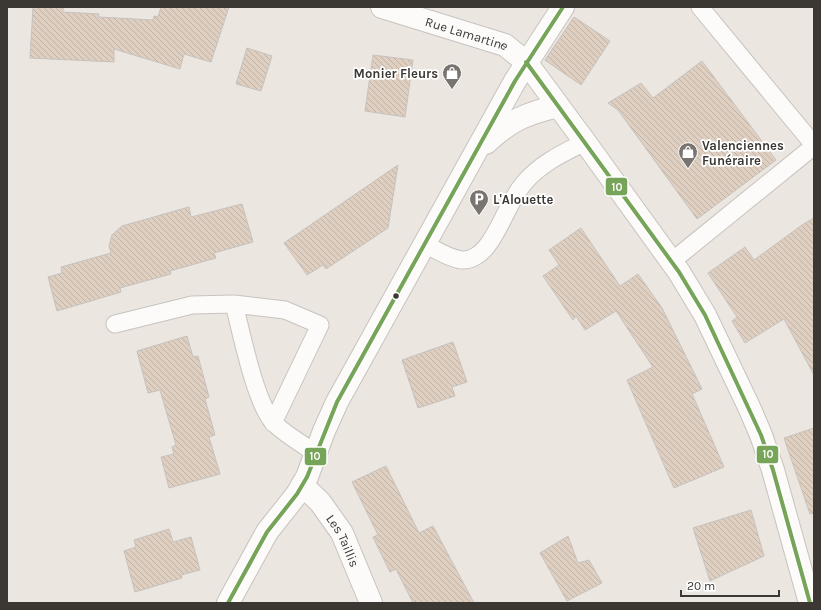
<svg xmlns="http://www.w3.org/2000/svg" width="821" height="610" font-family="Karla,sans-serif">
	<defs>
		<pattern id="building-back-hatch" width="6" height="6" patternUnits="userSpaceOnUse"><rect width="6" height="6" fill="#decfc1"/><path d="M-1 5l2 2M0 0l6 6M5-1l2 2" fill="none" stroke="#bfb2a6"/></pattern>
	</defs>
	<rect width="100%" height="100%" fill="#ece6e1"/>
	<!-- building -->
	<path fill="url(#building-back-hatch)" stroke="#c7c2be" d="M33,7H63V12L99,14L98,17L153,20L154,16L158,17L161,7H229L211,62L184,54L180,69L114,49V62L30,58Z
		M574,17L610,41L581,85L545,60Z
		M247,48L272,56L261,91L236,84Z
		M373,55L413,60L405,117L365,111Z
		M702,61L776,160L697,219L618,110L608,103L641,83L653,98Z
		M398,165L388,228L326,269L323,265L307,275L284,243Z
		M242,204L253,242L214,253L216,258L170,271L171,274L120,288L121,292L57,311L48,277L62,273L61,267L111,253L109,246L112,235L122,226L189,207L191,217Z
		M814,218V375L784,319L745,343L732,321L737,317L708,273L745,247L754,260L802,225Z
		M581,228L620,286L638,274L662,308L702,389L692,394L724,467L674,488L627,380L653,367L616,311L585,330L576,316L573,320L543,276L559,265L549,250Z
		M187,336L193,357L198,356L209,397L205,399L215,435L209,437L220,474L169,488L161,457L174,454L172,447L176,445L160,390L148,393L137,351Z
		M453,342L467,382L452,387L455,396L418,408L402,360Z
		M814,428V513L810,514L784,438Z
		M386,466L419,533L433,526L474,603H413L396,569L390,572L373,537L378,535L352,482Z
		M751,510L764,556L710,581L693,528Z
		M169,529L173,542L191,537L200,570L181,575L182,578L135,592L124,551L136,547L134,540Z
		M568,536L578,563L589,560L602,583L567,601L540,553Z"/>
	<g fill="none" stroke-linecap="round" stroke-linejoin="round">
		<defs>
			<path id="lane" d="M700,7L814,145
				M425,244C436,250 448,258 461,260C471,261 481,254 487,246C502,227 508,202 524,183C541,163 563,153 585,142
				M671,262L814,146
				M234,304L285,310L320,325L273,423
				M115,324L192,305L234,304C242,335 254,397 272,421C280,431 305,446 317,454"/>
			<g id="street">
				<path id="s1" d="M382,7L505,45L526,62L585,142L679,272L705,315L749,407L761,435L773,470L810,603"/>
				<path d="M486,143C511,120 525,114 558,106"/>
				<path id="s2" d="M302,485L320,502L342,533L371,603"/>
				<path d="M228,603L267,532L297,494L307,477L324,431L337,402L515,81L563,7"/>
			</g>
		</defs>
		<!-- lane casing -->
		<use href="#lane" stroke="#c7c3bf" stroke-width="19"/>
		<!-- street casing -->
		<use href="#street" stroke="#c7c3bf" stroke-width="24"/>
		<!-- lane -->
		<use href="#lane" stroke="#fcfbfa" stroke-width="17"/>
		<!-- street -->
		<use href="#street" stroke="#fcfbfa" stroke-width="22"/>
		<defs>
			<path id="bus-1" d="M526,62L679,272L705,315L761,435L773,470L810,603
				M228,603L267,532L297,494L307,477L337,402L515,81L563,7"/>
		</defs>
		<!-- bus-1 casing -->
		<use href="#bus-1" stroke="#fff" stroke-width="7"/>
		<!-- bus-1 -->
		<use href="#bus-1" stroke="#76a458" stroke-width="4"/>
	</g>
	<!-- icons -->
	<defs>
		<symbol id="shop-pin" viewBox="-11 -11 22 30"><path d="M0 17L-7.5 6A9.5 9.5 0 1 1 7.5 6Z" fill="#797470" stroke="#fff"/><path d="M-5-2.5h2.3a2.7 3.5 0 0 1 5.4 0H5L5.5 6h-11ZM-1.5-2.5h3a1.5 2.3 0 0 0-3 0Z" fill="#fff"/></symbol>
		<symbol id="parking-pin" viewBox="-11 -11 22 30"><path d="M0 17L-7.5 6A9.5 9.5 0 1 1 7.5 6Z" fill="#797470" stroke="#fff"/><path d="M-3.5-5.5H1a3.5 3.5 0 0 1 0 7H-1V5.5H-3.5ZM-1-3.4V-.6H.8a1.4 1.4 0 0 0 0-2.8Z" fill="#fff"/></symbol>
	</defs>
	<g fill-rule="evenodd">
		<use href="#shop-pin" x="441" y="62" width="22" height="30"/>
		<use href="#shop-pin" x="677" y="141" width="22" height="30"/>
		<use href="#parking-pin" x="468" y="188" width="22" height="30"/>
	</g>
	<!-- markers -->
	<circle fill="#3b3733" stroke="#fff" stroke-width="1.5" cx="396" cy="296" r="3.5"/>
	<g text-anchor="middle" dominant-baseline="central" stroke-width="3.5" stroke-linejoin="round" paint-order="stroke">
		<!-- street labels -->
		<g font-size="13" fill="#3b3733" stroke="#fff">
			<text stroke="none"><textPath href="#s1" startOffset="89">Rue Lamartine</textPath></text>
			<text stroke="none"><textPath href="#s2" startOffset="70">Les Taillis</textPath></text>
		</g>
		<!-- poi labels -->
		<g font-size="13" font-weight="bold" fill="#3b3733" stroke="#fff" text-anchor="start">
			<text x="438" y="73" text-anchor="end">Monier Fleurs</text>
			<text x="702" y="145">Valenciennes<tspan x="702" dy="15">Funéraire</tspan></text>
			<text x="493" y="199">L'Alouette</text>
		</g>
	</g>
	<g stroke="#fff" stroke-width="1.5">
		<rect x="605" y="177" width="23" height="19" rx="4" fill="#76a458"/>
		<rect x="756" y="445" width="23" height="19" rx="4" fill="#76a458"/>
		<rect x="304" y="447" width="23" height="19" rx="4" fill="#76a458"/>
	</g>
	<g font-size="11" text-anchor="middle" font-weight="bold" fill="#fff">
		<text x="617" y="191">10</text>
		<text x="768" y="458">10</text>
		<text x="315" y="460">10</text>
	</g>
	<!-- border -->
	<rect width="821" height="610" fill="none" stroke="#3b3733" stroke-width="16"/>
	<!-- scale -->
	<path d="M681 590v6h98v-6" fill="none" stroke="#3b3733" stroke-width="2"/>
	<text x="687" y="590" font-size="12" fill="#3b3733" stroke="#ffffff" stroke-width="3" paint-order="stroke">20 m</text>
</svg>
